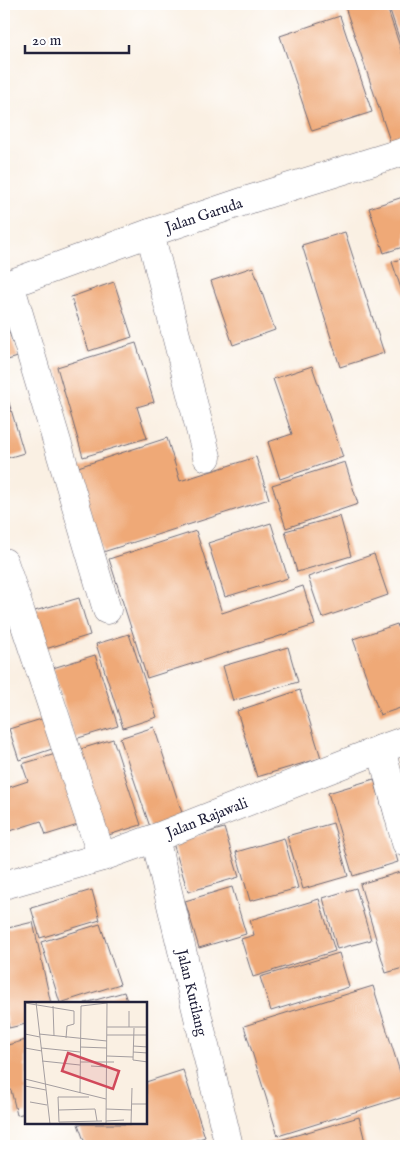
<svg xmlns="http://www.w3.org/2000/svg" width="410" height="1150" font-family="'IM FELL English',serif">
	<rect width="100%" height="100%" fill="#fff"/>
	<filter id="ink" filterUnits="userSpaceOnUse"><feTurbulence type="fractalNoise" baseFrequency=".02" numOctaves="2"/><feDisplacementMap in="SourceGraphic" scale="10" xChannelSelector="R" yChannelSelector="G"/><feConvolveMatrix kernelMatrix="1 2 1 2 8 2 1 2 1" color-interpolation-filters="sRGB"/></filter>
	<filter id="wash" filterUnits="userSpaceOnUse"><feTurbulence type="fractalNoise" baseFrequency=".0096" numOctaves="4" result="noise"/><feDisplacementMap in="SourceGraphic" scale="20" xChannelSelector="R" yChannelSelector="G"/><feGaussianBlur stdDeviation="1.12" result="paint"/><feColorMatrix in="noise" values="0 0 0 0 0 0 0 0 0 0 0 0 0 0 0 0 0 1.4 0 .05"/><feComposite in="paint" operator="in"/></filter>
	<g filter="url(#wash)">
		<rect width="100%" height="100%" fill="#faf0e3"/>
		<g id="blocks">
			<!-- building -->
			<path fill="#efa977" d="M344,4H386L406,65V139L391,144Z
				M388,4H406V59Z
				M340,16L372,112L312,131L280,36Z
				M406,196V246L384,253L369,208Z
				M345,232L384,353L340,367L302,245Z
				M406,257V303L392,262Z
				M253,267L275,330L233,345L211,281Z
				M114,282L132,337L89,351L71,297Z
				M4,318L18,357L4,361Z
				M136,343L154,402L137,407L147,438L83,457L57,367Z
				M312,366L343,457L280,479L268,442L292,434L273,379Z
				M4,386L24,453L4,459Z
				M167,438L180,481L256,457L269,499L103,552L75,468Z
				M345,462L358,504L286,528L272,485Z
				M340,516L351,556L297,572L285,531Z
				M271,523L288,578L225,597L208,543Z
				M196,531L222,613L303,586L315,625L147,678L109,559Z
				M374,554L388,595L322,618L308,577Z
				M79,598L90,635L39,651L28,613Z
				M397,624L406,650V706L380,715L353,639Z
				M129,634L157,717L123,728L96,644Z
				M288,647L298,682L233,701L223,666Z
				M95,655L118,726L75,739L53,668Z
				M300,690L321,758L257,777L237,711Z
				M48,717L58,747L19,760L9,729Z
				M154,727L183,816L150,827L120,738Z
				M113,739L141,825L102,837L74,751Z
				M59,753L81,824L46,835L41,821L4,833V789L28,781L22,764Z
				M374,779L398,862L353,876L328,793Z
				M333,823L348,876L303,889L287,836Z
				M224,828L239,877L188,892L173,843Z
				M284,838L298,888L250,901L236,852Z
				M400,872L406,894V967L386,973L360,884Z
				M232,887L246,934L199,948L185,901Z
				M356,888L371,940L337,949L323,898Z
				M92,890L100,920L40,938L31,908Z
				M319,899L335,951L253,977L241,939L254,935L250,920Z
				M33,922L51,1004H26V1024L9,1028L4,1005V929Z
				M100,924L120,984L60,1003L41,942Z
				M339,953L349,987L271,1011L260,977Z
				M373,986L406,1091V1096L278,1136L244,1026Z
				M124,992L128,1004H85V1003Z
				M26,1040V1113L17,1115L11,1090L4,1092V1046Z
				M183,1070L205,1137L178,1146H86L78,1124H146V1082Z
				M359,1117L366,1146H266V1144Z"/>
		</g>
	</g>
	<g filter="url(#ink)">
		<use href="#blocks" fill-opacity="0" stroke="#6e6a76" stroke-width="1"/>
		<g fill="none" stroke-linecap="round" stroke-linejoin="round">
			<defs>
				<g id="minor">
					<path d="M150,233L207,457"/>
					<path d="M10,284L107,610"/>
					<path id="s1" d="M4,286L150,233L251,199L406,151"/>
					<path d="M4,562L102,857"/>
					<path d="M381,749L406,843"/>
					<path id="s2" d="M155,838L229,1146"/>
					<path id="s3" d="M4,885L102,857L155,838L381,749L406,740"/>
				</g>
			</defs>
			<!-- minor casing -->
			<use href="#minor" stroke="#6e6a76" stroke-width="29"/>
			<!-- minor -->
			<use href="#minor" stroke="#fff" stroke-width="28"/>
		</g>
	</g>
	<g text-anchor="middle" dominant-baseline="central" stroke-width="4" stroke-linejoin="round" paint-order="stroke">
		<!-- street labels -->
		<g font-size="15" fill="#22223b" stroke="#fff">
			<text stroke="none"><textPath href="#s1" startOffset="212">Jalan Garuda</textPath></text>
			<text stroke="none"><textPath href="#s3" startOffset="214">Jalan Rajawali</textPath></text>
			<text stroke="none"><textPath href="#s2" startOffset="159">Jalan Kutilang</textPath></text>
		</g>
	</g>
	<!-- overview -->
	<g transform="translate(25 1002)">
		<rect width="122" height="122" fill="#faf0e3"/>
		<path fill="none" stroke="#a49ea0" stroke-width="1" d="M11,0L25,122M0,1L49,9V22L42,24L41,36M28,4L29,34M82,25H123M104,25V9M109,26L108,58L123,60M0,32L15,35M14,32L82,39M82,33H123M108,44L123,45M55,45L82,46M0,46L17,49M16,46L55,50M108,50L123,51M82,54L108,55M17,59L55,63M55,60H89M66,64L82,65M0,77L81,97M0,84L21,88M55,91L56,4L82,1M64,95H33L34,120L77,119M5,100L22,103M107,102H123M81,107L107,108M34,108L70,107L72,119M81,119L99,118M81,122L82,0M106,122L107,86"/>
		<path fill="#d1495b" fill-opacity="0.15" stroke="#d1495b" stroke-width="2.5" d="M43,51L94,69L88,87L37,69Z"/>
		<rect width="122" height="122" fill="none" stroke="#22223b" stroke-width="2.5"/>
	</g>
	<!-- margin -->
	<rect width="410" height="1150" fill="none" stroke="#fff" stroke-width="20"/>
	<!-- scale -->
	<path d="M25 45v8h104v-8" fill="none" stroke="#22223b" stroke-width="2.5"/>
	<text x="32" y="45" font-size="15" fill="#22223b" stroke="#ffffff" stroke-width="4" paint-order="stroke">20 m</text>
</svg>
